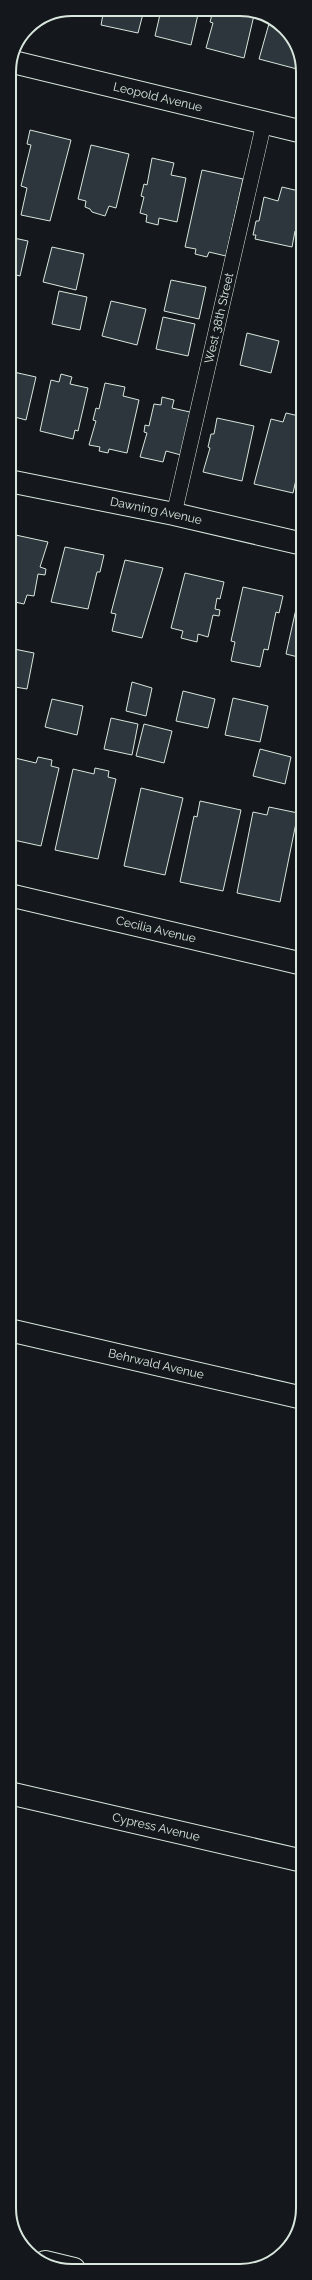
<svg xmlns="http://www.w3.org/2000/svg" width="312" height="2280" font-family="Raleway,sans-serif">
	<rect width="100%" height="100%" fill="#14181c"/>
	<!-- building -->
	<path fill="#2c363c" stroke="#d8e6dc" d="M104,9L144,10L138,33L101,25Z
		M161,10H199L191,45L155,36Z
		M213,11H255L244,58L206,48L213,23L210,22Z
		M270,20L288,31L300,60L297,69L259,59Z
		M9,127L13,128L9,144Z
		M30,130L71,140L50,221L21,215L27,188L21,186L31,145L27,144Z
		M91,145L129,154L116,208L109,206L105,216L92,212L90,209L85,207L86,201L78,199Z
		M152,158L174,163L171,175L186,178L177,222L159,218L158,225L146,222L147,215L140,213L144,197L141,196L144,184L147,185Z
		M202,170L243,179L226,256L209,252L207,257L195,254L196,249L185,247Z
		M282,187L303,192L298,219L301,220L298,232L295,231L292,247L255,239L256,235H253L256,221H259L264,197L278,201Z
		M9,237L28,241L20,276L9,273Z
		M52,247L84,254L76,290L43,282Z
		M171,280L206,287L199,319L164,311Z
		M59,291L87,297L80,330L52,324Z
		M111,301L146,309L137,345L102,336Z
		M163,317L195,324L188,356L156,349Z
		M247,333L279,341L271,373L240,365Z
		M301,345H303V352L299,351Z
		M303,368V384H300Z
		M9,371L36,377L26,420L11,416L9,425Z
		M61,374L72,377L70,384L88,388L78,431L75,430L73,439L40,431L51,380L59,382Z
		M105,383L125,387L123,396L139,400L127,453L109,449L108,453L99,451L100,447L89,445L96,421L93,420L96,408L99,409Z
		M162,397L174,400L172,408L190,412L181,455L166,451L163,462L140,457L147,433L144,432L145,425L149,426L154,404L161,405Z
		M286,413L299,416L297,425L303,427V459L302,463L300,462L293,493L254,484L271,419L283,422Z
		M217,418L254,426L242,481L203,472L210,448L208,447L211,434H214Z
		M11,534L48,542L40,567L46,569L45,575L38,574L34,596L27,595L24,604L15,602L9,619V543Z
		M65,547L104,555L100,572H97L88,609L51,602Z
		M125,560L163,568L142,638L112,631L116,614L111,613Z
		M185,573L224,582L220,599L217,598L215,609L220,610L219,616L213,615L208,637L198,634L197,642L181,638L183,631L171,628Z
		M243,587L283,596L279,613L276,612L268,650L264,649L260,667L231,661L235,642L231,641Z
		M298,600L303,601V667L296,665L298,657L286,654Z
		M9,648L34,653L27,689L9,686Z
		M132,682L152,688L146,716L126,711Z
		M183,691L215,699L208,728L176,721Z
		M233,698L268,706L260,742L225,735Z
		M52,699L83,706L77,735L45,727Z
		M111,718L138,724L132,755L104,749Z
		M144,724L172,731L164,763L136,756Z
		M260,749L291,757L285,784L253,776Z
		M38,757L52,760L51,766L59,768L41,846L9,839V787L15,758L36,763Z
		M95,768L109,771L108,777L116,779L98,859L55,850L73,769L94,774Z
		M141,788L183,798L165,875L124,866Z
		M200,801L241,810L223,891L180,882L194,816L197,817Z
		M269,807L298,813L280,902L237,893L253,812L267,815Z
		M303,885V907L298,906Z"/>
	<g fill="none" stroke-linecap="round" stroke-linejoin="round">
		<defs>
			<g id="lane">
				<path id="s1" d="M174,514L264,123"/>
			</g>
			<g id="street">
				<path id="s2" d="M13,62L303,132"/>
				<path id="s3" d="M9,481L174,514L303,544"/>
				<path id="s4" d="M9,895L303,964"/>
				<path id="s5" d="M9,1330L303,1398"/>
				<path id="s6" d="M9,1793L303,1861"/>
				<path d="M45,2262L74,2269"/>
			</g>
		</defs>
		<!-- lane casing -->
		<use href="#lane" stroke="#d8e6dc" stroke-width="16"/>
		<!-- street casing -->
		<use href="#street" stroke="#d8e6dc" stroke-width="24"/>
		<!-- lane -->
		<use href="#lane" stroke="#14181c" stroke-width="15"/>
		<!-- street -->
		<use href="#street" stroke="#14181c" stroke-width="22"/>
	</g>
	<g text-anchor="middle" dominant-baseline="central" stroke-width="3" stroke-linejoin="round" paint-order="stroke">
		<!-- street labels -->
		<g font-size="12" fill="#d8e6dc" stroke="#14181c">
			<text stroke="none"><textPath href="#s2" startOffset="149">Leopold Avenue</textPath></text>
			<text stroke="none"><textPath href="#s1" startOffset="201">West 38th Street</textPath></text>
			<text stroke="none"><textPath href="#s3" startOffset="150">Dawning Avenue</textPath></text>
			<text stroke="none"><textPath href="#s4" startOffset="151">Cecilia Avenue</textPath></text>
			<text stroke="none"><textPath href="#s5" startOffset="151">Behrwald Avenue</textPath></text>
			<text stroke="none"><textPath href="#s6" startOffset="151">Cypress Avenue</textPath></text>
		</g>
	</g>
	<!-- crop -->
	<path d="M0 0H312V2280H0ZM72 16H240A56 56 0 0 1 296 72V2208A56 56 0 0 1 240 2264H72A56 56 0 0 1 16 2208V72A56 56 0 0 1 72 16Z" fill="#14181c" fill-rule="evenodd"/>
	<path fill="none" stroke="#d8e6dc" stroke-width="2" d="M72 16H240A56 56 0 0 1 296 72V2208A56 56 0 0 1 240 2264H72A56 56 0 0 1 16 2208V72A56 56 0 0 1 72 16Z"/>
</svg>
